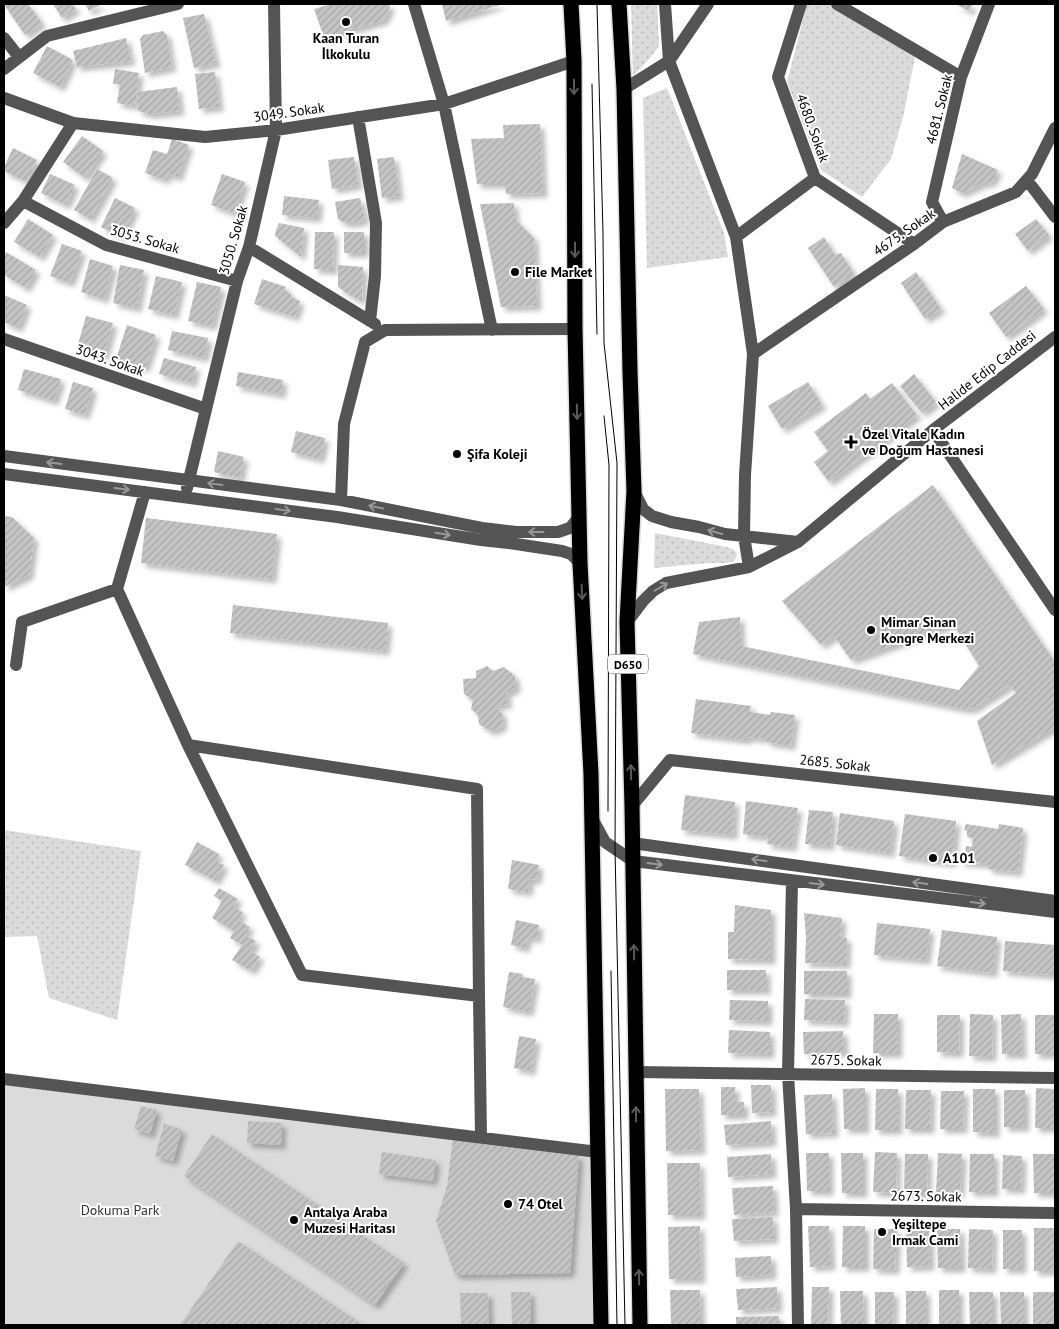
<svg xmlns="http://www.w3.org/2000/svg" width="1059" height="1329" font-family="'PT Sans',sans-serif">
	<defs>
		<pattern id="grass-dots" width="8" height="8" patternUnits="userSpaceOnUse" patternTransform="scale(1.25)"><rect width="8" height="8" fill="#dbdbdb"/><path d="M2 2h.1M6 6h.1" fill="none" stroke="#bababa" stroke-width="1.8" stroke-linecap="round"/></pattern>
		<pattern id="building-hatch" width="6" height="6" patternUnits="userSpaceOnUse" patternTransform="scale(1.25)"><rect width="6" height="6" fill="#c4c4c4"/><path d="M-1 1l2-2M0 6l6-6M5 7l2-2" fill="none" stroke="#a7a7a7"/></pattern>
		<filter id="shadow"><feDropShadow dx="4.5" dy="4.5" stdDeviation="2.5" flood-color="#0004"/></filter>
	</defs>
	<rect width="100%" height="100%" fill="#fff"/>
	<!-- grass -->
	<path fill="url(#grass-dots)" d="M631,4H657L659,46L650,58L633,76Z
		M807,4H830L915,57L903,117L891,159L862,197L821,170L787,82Z
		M667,88L724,233L728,257L647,268L643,98Z
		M655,533L727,547L734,550L737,554L736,558L733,562L726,563H708L654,568Z
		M4,830L141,851L117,1020L49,998L37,936L4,937Z"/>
	<!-- park -->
	<path fill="#dbdbdb" d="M4,1079L598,1152L600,1325H4Z"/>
	<!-- building -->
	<path fill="url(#building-hatch)" filter="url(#shadow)" d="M7,4H28L42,23L25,35L5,6Z
		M53,4H73L76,9L62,18Z
		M85,4H102L89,11Z
		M332,4H389L390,7L384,20L324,37L314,9Z
		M442,4H503L446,21Z
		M955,4H973L969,11Z
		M204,14L216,63L194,68L183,18Z
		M163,31L167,35L172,67L145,73L140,39L143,35Z
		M126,38L131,61L77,67L73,51Z
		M47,46L73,60L60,87L33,73Z
		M115,69L139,73L135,106L117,103L120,84H113Z
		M215,72L219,107L199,109L195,74Z
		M177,87L180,111L150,114L138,111L137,92Z
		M540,124L543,193L506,194L505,184H477L471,139L504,138L503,125Z
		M82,136L103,151L85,178L63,162Z
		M172,139L189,145L178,177L167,174L165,180L145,173L153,150L167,154Z
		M13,148L37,160L27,182L4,171V167Z
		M962,154L998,170L992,182L983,183L962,193L952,188Z
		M354,157L358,185L332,189L328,160Z
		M394,157L399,196L382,198L377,159Z
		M97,169L113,178L90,219L74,210Z
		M50,174L75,185L66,205L41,193Z
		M222,174L245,182L234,213L211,205Z
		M284,196L319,200L317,218L282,215Z
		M115,198L135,208L121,237L101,227Z
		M360,198L365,220L351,223L343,222L338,219L335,202Z
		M514,203L515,219L534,238L537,306L501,307L480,204Z
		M28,219L53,235L40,257L14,242Z
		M1036,219L1049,235L1028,251L1015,234Z
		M279,223L304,228L301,257L275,236L276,230Z
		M315,232H334L333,270L314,269Z
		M344,232H364V253H344Z
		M824,237L835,255L841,253L854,274L834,287L808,248Z
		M62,244L82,251L70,283L50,276Z
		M6,252L36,270L26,288L4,275V255Z
		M90,259L113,266L104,299L81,292Z
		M120,265L144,270L137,308L113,303Z
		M338,265L363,267L362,301L351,296L338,287Z
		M916,272L941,309L925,319L901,283Z
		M156,276L182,282L174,315L148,309Z
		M262,279L286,287L285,290L291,294V297L300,301L295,317L254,304Z
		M197,282L221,287L212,326L188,321Z
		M1026,286L1044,309L1006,337L989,313Z
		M4,295L27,305L18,328L4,322Z
		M86,316L113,323L104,356L77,348Z
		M127,325L156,335L145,368L116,359Z
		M172,331L208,338L204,358L168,350Z
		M164,358L196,367L192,383L159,374Z
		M24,369L61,379L54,401L18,390Z
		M238,372L283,380L281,394L236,386Z
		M914,374L936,402L922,413L900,386Z
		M73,382L93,388L85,415L65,409Z
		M808,382L822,405L782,429L768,406Z
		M892,383L917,415L829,482L814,462L828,451L814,432L866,393L870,399Z
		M296,431L325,438L320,459L291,452Z
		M218,451L244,457L240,478L214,472Z
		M933,485L1055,662V727L992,765L977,721L1016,693L1010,685L974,708L964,709L693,654L699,622L740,617L741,646L959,690L979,666L953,624L851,660L834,636L821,645L782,601Z
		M4,516L12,517L34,538L29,575L4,587Z
		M146,518L277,534L272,579L141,563Z
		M233,605L388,623L385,651L230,633Z
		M487,666L493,671L504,667L515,676L516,688L506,693L508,704L495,706L503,715L502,727L490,731L479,724L478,715L471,709L473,700L464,694L463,679L476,678V671Z
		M696,699L751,706L750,712L770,715L771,712L795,715L791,746L767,742V739L747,737L746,740L691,733Z
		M685,795L735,802L733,835L681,830Z
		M746,801L798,808L792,847L767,844L768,837L743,834Z
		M809,810L833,812L830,846L805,844Z
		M840,813L894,821L890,853L836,845Z
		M905,814L956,821L952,863L899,856Z
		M966,824L998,829L999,824L1023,828L1018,872L988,869V864L960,862L961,855L965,854L966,846L972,847L973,838L967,837V831L964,830Z
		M197,842L219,854L215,861L224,865L216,881L185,865Z
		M512,860L539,865L537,880L530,879L528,892L508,889Z
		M219,888L238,899L233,907L243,912L238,920L250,927L245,935L256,941L250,951L260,957L251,971L232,960L242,945L230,938L234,931L212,918L222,901L214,896Z
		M735,905L771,910V960L728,959V932H734Z
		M804,913L842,918L840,937L847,938L846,964L805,963L806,936Z
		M516,920L539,925L537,939L528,937L525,948L511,945Z
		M877,923L930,929L926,960L874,955Z
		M942,930L997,937L993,973L937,966Z
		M1005,941L1055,945L1054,975L1003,971Z
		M727,970H766V990H727Z
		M804,971H847V994H804Z
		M509,972L523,974L522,977L535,979L529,1012L503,1007Z
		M805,999L845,1000L844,1022L804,1020Z
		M730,1000L768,1001V1021L729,1020Z
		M874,1014H898V1053H873Z
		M970,1014L993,1015L992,1057L969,1056Z
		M1021,1014L1022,1054H1002L1001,1015Z
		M937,1015H960L959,1053L937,1052Z
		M1035,1015H1055V1054H1035Z
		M729,1030L770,1032V1054L728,1053Z
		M843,1031L844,1052L804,1054L803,1032Z
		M519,1036L536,1039L531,1071L514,1068Z
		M751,1085H771L772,1112L752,1113Z
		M721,1087H735V1102H744V1115H721Z
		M865,1088V1129H844L843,1089Z
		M1036,1088L1055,1089V1128H1035Z
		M665,1089H699L701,1150L666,1151Z
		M876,1089H898V1130H875Z
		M973,1089H995V1133L973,1132Z
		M906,1090H931L930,1129H905Z
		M1004,1090H1025V1127H1004Z
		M941,1091H964L963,1129H940Z
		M832,1094L834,1133L806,1134L804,1095Z
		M141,1106L157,1110L150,1134L134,1129Z
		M248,1121L282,1123L281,1145L247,1143Z
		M771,1121L772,1142L726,1145L724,1125Z
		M164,1124L182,1129L173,1161L155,1156Z
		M212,1134L404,1263L375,1305L184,1176Z
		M453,1139L579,1156L570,1273L455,1275L436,1221L447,1186Z
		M382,1152L436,1160L433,1181L379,1174Z
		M875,1152L897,1153L896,1193L873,1192Z
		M806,1153H829V1191H807Z
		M841,1153H863V1193H842Z
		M938,1153L962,1154L960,1193L936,1192Z
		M771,1154L772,1174L728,1177L727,1157Z
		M905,1154H928L927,1194L904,1193Z
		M970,1154H994V1192H969Z
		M1033,1154H1055V1193H1034Z
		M1003,1155L1022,1156L1021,1189H1002Z
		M667,1163H700L701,1215H668Z
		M773,1186L774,1212L734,1215L732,1188Z
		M773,1217L774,1239L734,1241L732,1219Z
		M700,1226L701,1279H669L668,1227Z
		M808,1226H829L831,1266L810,1267Z
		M843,1226H865V1267H842Z
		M1034,1228H1055V1271H1034Z
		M874,1229H897L895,1270L873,1269Z
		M937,1229H960L961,1268H938Z
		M969,1229L993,1230L992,1269L968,1268Z
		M929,1230L930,1266L907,1267L906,1231Z
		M1003,1230H1022V1269H1003Z
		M238,1241L363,1325H180Z
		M771,1256L772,1275L736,1277L735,1258Z
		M777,1287L778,1308L738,1310L736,1289Z
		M812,1287H829L828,1325H811Z
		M670,1290H700L701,1325H671Z
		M939,1290H959V1325H939Z
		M840,1291H863L864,1325H841Z
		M906,1291H926V1325H906Z
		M511,1292H530L531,1325H512Z
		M875,1292H894L893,1325H875Z
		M969,1292H993V1325H970Z
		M1000,1292H1024V1325H1001Z
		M1033,1292H1055V1325H1033Z
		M460,1293H488L489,1325H461Z
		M779,1316L780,1325H736V1317Z"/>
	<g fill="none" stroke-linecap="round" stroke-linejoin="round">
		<defs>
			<path id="highway" d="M571,4L574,61L575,329L580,563L591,774L601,1325
				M619,4L624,89L630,371L634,491L627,622L632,806L640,1325"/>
		</defs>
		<!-- highway casing -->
		<use href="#highway" stroke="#dbdbdb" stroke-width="18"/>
		<!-- minor -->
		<path stroke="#545454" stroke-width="12" d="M414,4L444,104L492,330
			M665,4L669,61L736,237L753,354L745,475L744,536L749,567
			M801,4L778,77L815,178L914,244
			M837,4L961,77
			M4,38L19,57
			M4,69L47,36L178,4
			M624,89L669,61L708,4
			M4,98L73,123L205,137L276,130L444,104L574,61
			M358,117L376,223L375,276L370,321
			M1027,180L1055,217
			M23,201L106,245L237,281
			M943,222L932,202L961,77L989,4
			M4,223L23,201L73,123
			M736,237L815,178
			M249,247L375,324
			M4,339L206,409
			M753,354L914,244L943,222L1016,192L1032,174L1055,128
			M933,430L1055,610
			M4,456L341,500L482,528L516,532H558L570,528L579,517
			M4,474L337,517L481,540L516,544L562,551L571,554L580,563
			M187,488L237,281L249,247L276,130L274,4
			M634,491L643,509L652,516L671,522L699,527L725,534L798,542
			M145,492L117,589L188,745L302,975L479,996L477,789L188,745
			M341,500L344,424L365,342L385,330L575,329
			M627,622L643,601L653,591L666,583L749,567L798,542L933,430L1055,337
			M16,665L22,622L117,589
			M632,806L670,760L1055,802
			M592,818L605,842L633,861L1055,912
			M632,843L1055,901
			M792,881L788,1074L796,1209L798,1325
			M479,996L481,1137
			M636,1072L1055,1078
			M4,1079L598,1152
			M796,1209L1055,1213"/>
		<!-- highway -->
		<use href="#highway" stroke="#000" stroke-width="15"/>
		<!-- tram -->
		<path stroke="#000" stroke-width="1" d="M597,4L603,234L604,343L617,463L615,849L625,1325
			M592,84L597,334
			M604,416L609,465L608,811
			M611,971L617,1325"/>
	</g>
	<!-- one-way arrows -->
	<defs><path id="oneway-shaft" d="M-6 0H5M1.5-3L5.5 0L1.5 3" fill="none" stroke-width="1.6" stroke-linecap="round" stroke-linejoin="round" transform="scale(1.25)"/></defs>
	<g stroke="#595959">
		<use href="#oneway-shaft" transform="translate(574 87) rotate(90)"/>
		<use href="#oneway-shaft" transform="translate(575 250) rotate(90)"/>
		<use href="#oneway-shaft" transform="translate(577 412) rotate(89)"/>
		<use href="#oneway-shaft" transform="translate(582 592) rotate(87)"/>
		<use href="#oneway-shaft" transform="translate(631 772) rotate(-91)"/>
		<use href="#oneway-shaft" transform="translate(634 952) rotate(-91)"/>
		<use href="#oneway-shaft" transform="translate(636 1114) rotate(-91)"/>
		<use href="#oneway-shaft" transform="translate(639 1277) rotate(-91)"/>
	</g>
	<g stroke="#989898">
		<use href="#oneway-shaft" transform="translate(54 463) rotate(-173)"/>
		<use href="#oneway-shaft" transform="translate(215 484) rotate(-172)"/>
		<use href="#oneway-shaft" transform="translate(122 489) rotate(7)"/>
		<use href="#oneway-shaft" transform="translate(376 507) rotate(-169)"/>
		<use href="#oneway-shaft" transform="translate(283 510) rotate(8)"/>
		<use href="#oneway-shaft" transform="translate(536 532) rotate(180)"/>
		<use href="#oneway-shaft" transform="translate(715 532) rotate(-165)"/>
		<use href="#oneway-shaft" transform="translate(443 534) rotate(9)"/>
		<use href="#oneway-shaft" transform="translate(661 587) rotate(-30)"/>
		<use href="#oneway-shaft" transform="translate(759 860) rotate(-172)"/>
		<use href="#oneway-shaft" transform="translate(655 864) rotate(7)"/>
		<use href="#oneway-shaft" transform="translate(920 883) rotate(-172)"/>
		<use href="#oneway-shaft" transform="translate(817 884) rotate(7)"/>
		<use href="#oneway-shaft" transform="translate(978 903) rotate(7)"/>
	</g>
	<!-- markers -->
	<g fill="#000" stroke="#fff" stroke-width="2">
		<circle cx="346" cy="22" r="5"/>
		<circle cx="515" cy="272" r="5"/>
		<path d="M848.5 434.5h5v5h5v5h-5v5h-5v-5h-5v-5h5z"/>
		<circle cx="457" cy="454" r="5"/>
		<circle cx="871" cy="630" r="5"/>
		<circle cx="933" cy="858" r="5"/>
		<circle cx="508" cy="1204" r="5"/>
		<circle cx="294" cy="1220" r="5"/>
		<circle cx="882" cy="1232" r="5"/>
	</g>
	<g text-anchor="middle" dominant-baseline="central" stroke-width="4" stroke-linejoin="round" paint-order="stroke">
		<!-- shield labels -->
		<rect fill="#fff" stroke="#4c4c4c" stroke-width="1" x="608" y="654.5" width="40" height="19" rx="4"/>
		<g font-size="12" font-weight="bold" fill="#000">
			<text x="628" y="664">D650</text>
		</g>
		<!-- poi labels -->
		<g font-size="14" font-weight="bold" fill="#000" stroke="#fff" text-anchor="start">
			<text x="346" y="38" text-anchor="middle">Kaan Turan<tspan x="346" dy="16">İlkokulu</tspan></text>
			<text x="525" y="272">File Market</text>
			<text x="862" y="434">Özel Vitale Kadın<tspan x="862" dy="16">ve Doğum Hastanesi</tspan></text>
			<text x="467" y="454">Şifa Koleji</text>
			<text x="881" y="622">Mimar Sinan<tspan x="881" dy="16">Kongre Merkezi</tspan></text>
			<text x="943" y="858">A101</text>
			<text x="518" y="1204">74 Otel</text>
			<text x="304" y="1212">Antalya Araba<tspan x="304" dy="16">Muzesi Haritası</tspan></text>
			<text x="892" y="1224">Yeşiltepe<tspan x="892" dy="16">Irmak Cami</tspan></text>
		</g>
		<!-- street labels -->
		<g font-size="14" fill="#000" stroke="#fff">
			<text transform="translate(939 109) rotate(-76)">4681. Sokak</text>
			<text transform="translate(289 112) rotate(-8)">3049. Sokak</text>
			<text transform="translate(813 128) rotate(70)">4680. Sokak</text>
			<text transform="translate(904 232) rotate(-35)">4675. Sokak</text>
			<text transform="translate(145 239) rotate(16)">3053. Sokak</text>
			<text transform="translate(233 240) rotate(-74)">3050. Sokak</text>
			<text transform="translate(110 360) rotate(19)">3043. Sokak</text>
			<text transform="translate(987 370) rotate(-38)">Halide Edip Caddesi</text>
			<text transform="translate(835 763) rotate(6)">2685. Sokak</text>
			<text transform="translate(846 1060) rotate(1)">2675. Sokak</text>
			<text transform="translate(926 1196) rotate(1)">2673. Sokak</text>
		</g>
		<!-- park labels -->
		<g font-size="14" fill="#323232" stroke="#fff">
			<text x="120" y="1210">Dokuma Park</text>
		</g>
	</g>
	<!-- border -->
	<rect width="1059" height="1329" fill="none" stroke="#000000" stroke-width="10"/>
</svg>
